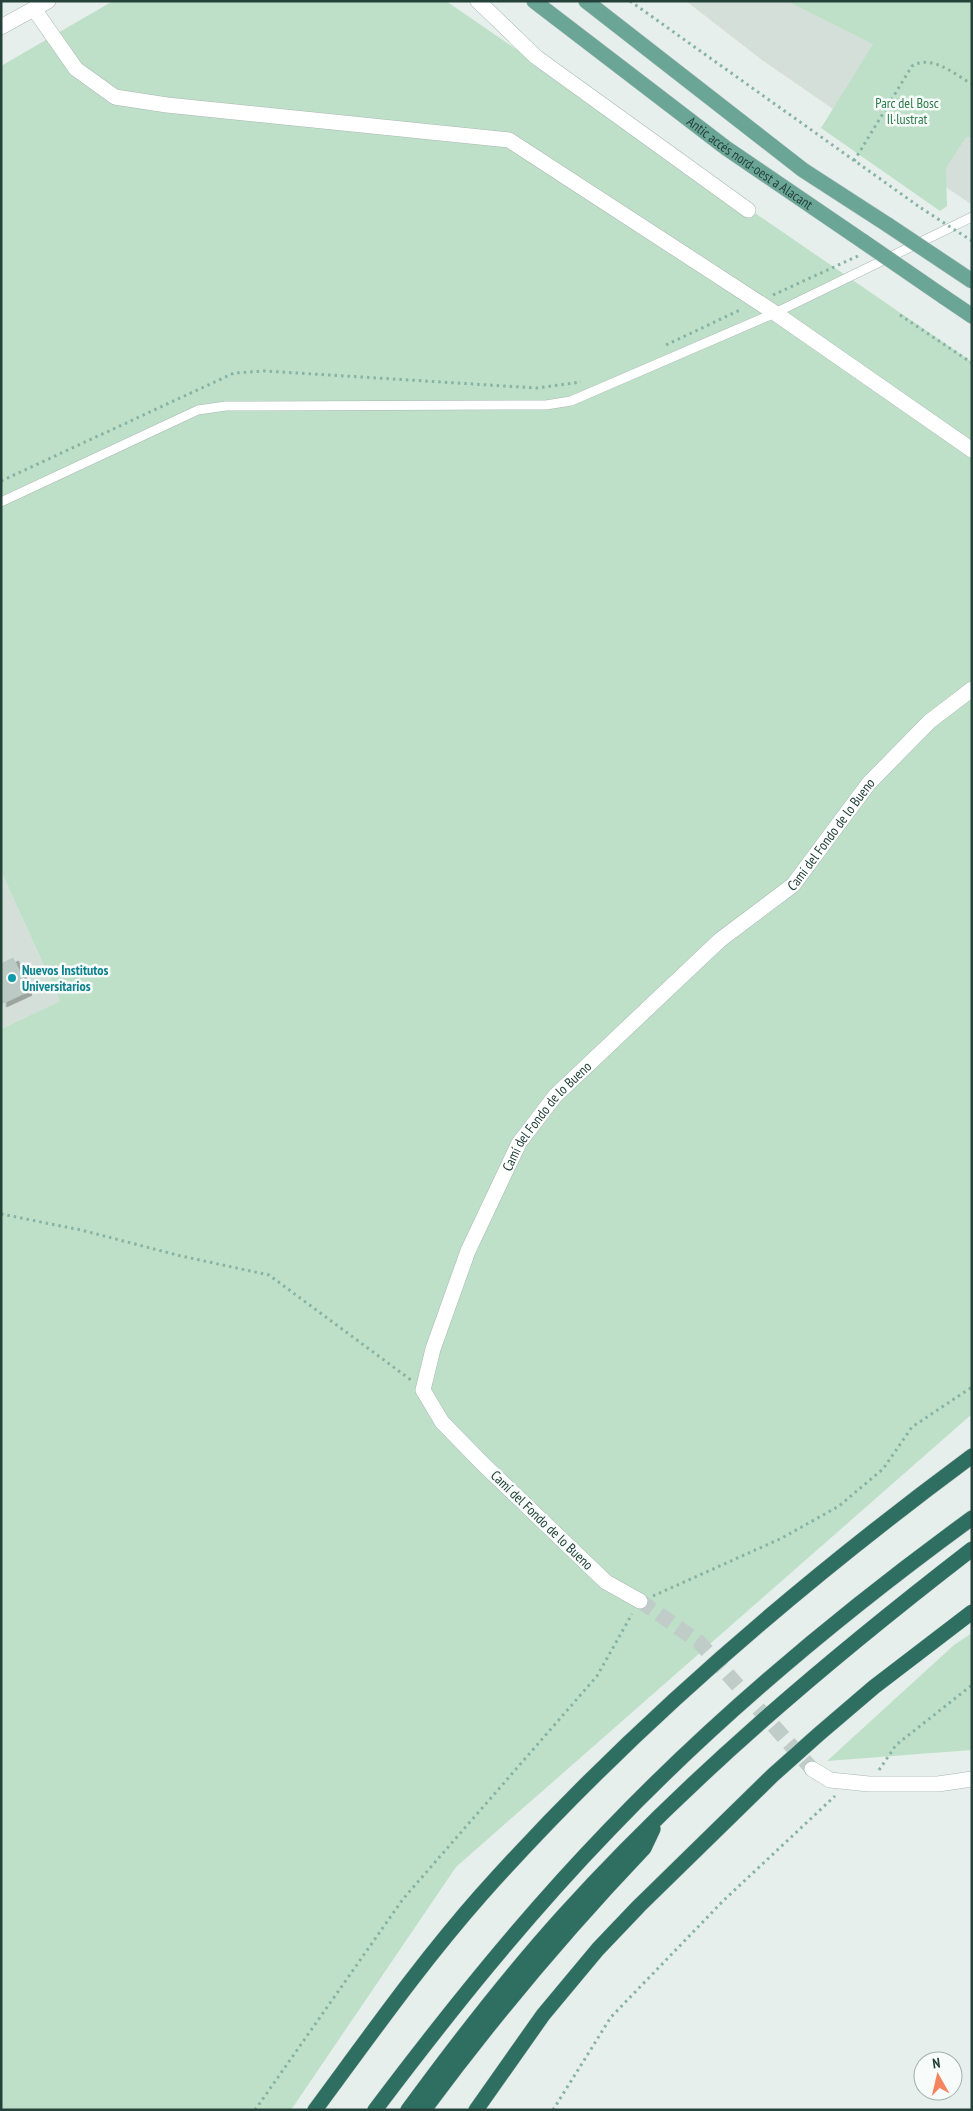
<svg xmlns="http://www.w3.org/2000/svg" width="973" height="2111" font-family="'PT Sans Narrow',sans-serif">
	<defs>
		<filter id="shadow"><feDropShadow dx="5.5" dy="3" stdDeviation="0" flood-color="#0004"/></filter>
	</defs>
	<rect width="100%" height="100%" fill="#e6efeb"/>
	<!-- built -->
	<path fill="#d4dfda" d="M686,1H972V205L762,60Z
		M1,871L60,1001L1,1029Z"/>
	<!-- green -->
	<path fill="#bfe0c8" d="M113,1H446L972,362V1414L456,1867L291,2110H1V1029L60,1001L1,871V66Z
		M787,1H972V137H966L946,168L947,206L940,211L821,128L873,44Z
		M972,1633V1750L827,1761L954,1645Z"/>
	<!-- building -->
	<path fill="#bbcac4" stroke="#b8c9c2" filter="url(#shadow)" d="M13,958L29,991L1,1004V964Z"/>
	<g fill="none" stroke-linecap="round" stroke-linejoin="round">
		<!-- street-tunnel -->
		<path stroke="#bfccc8" stroke-width="15" stroke-dasharray="15 8" stroke-linecap="butt" d="M640,1601L699,1642L812,1769"/>
		<defs>
			<path id="lane" d="M1,502L198,410L226,406L546,405L571,401L775,313L972,217"/>
			<g id="street">
				<path d="M478,1L536,57L748,210"/>
				<path d="M34,9L76,69L115,97L167,105L509,140L775,313L972,450"/>
				<path d="M1,27L48,1"/>
				<path id="s1" d="M640,1601L606,1582L481,1462L442,1422L423,1390L433,1349L468,1251L519,1143L555,1096L720,940L793,885L869,783L930,721L972,689"/>
				<path d="M812,1769L830,1780L869,1784H938L972,1779"/>
			</g>
			<g id="primary">
				<path id="s2" d="M534,1L726,148L864,242"/>
				<path d="M586,1L803,170L888,225"/>
				<path d="M944,297L972,316"/>
			</g>
			<path id="highway" d="M315,2110C369,2037 421,1963 481,1895C628,1730 795,1587 972,1456
				M375,2110C449,2012 524,1918 609,1830C719,1715 843,1612 972,1518
				M408,2110C457,2043 508,1977 563,1916C686,1780 827,1661 972,1549
				M424,2110C492,2018 565,1931 644,1848L653,1829
				M476,2110L543,2015L598,1949L639,1906L773,1775L819,1734L874,1687L972,1612"/>
		</defs>
		<!-- lane casing -->
		<use href="#lane" stroke="#a8b8b2" stroke-width="10"/>
		<!-- street casing -->
		<use href="#street" stroke="#a8b8b2" stroke-width="16"/>
		<!-- primary casing -->
		<use href="#primary" stroke="#c2cac8" stroke-width="16"/>
		<!-- highway casing -->
		<use href="#highway" stroke="#c2cac8" stroke-width="16"/>
		<!-- path -->
		<path stroke="#86b3a5" stroke-width="3" stroke-dasharray="2.5 4" stroke-linecap="butt" d="M630,1L921,208
			M854,161L912,66C932,54 954,74 972,84
			M773,295L858,256
			M900,315L972,363
			M666,345L742,309
			M1,481L234,373L265,371L537,388L581,382
			M1,1214L81,1230L181,1256L269,1275L411,1380
			M653,1596L782,1538L839,1506L883,1469L912,1427L972,1387
			M879,1770L896,1745L972,1685
			M255,2110L403,1899L597,1676L632,1614
			M553,2110L611,2017L724,1900L835,1796"/>
		<!-- lane -->
		<use href="#lane" stroke="#fff" stroke-width="9"/>
		<!-- street -->
		<use href="#street" stroke="#fff" stroke-width="15"/>
		<!-- primary -->
		<use href="#primary" stroke="#6aa596" stroke-width="15"/>
		<!-- highway -->
		<use href="#highway" stroke="#2f6f62" stroke-width="15"/>
		<defs>
			<path id="primary-bridge" d="M888,225L972,281
				M864,242L944,297"/>
		</defs>
		<!-- primary-bridge casing -->
		<use href="#primary-bridge" stroke="#c2cac8" stroke-width="16" stroke-linecap="butt"/>
		<!-- path-bridge -->
		<path stroke="#86b3a5" stroke-width="3" stroke-dasharray="2.5 4" stroke-linecap="butt" d="M921,208L972,241"/>
		<!-- primary-bridge -->
		<use href="#primary-bridge" stroke="#6aa596" stroke-width="15"/>
	</g>
	<!-- markers -->
	<circle fill="#0f9aa8" stroke="#f7fbf9" stroke-width="2" cx="12" cy="978" r="5"/>
	<g text-anchor="middle" dominant-baseline="central" stroke-width="5" stroke-linejoin="round" paint-order="stroke">
		<!-- park labels -->
		<g font-size="14" fill="#2d7a4b" stroke="#f7fbf9">
			<text x="907" y="103">Parc del Bosc<tspan x="907" dy="16">Il·lustrat</tspan></text>
		</g>
		<!-- street labels -->
		<g font-size="14" fill="#24423a" stroke="#f7fbf9">
			<text stroke="none"><textPath href="#s2" startOffset="270">Antic accés nord-oest a Alacant</textPath></text>
			<text stroke="none"><textPath href="#s1" startOffset="1012">Camí del Fondo de lo Bueno</textPath></text>
			<text stroke="none"><textPath href="#s1" startOffset="609">Camí del Fondo de lo Bueno</textPath></text>
			<text transform="translate(542 1520) rotate(44)">Camí del Fondo de lo Bueno</text>
		</g>
		<!-- culture labels -->
		<g font-size="14" font-weight="bold" fill="#0d838f" stroke="#f7fbf9" text-anchor="start">
			<text x="22" y="970">Nuevos Institutos<tspan x="22" dy="16">Universitarios</tspan></text>
		</g>
	</g>
	<!-- border -->
	<rect width="973" height="2111" fill="none" stroke="#24423a" stroke-width="5"/>
	<!-- north arrow -->
	<g transform="translate(938 2076) rotate(352)"><circle r="24" fill="#f7fbf9" stroke="#a3b1ad"/>
	<path d="M0-4L9 19L0 12L-9 19Z" fill="#f4845f"/>
	<text y="-8" font-size="14" font-weight="bold" text-anchor="middle" fill="#24423a">N</text>
	</g>
</svg>
